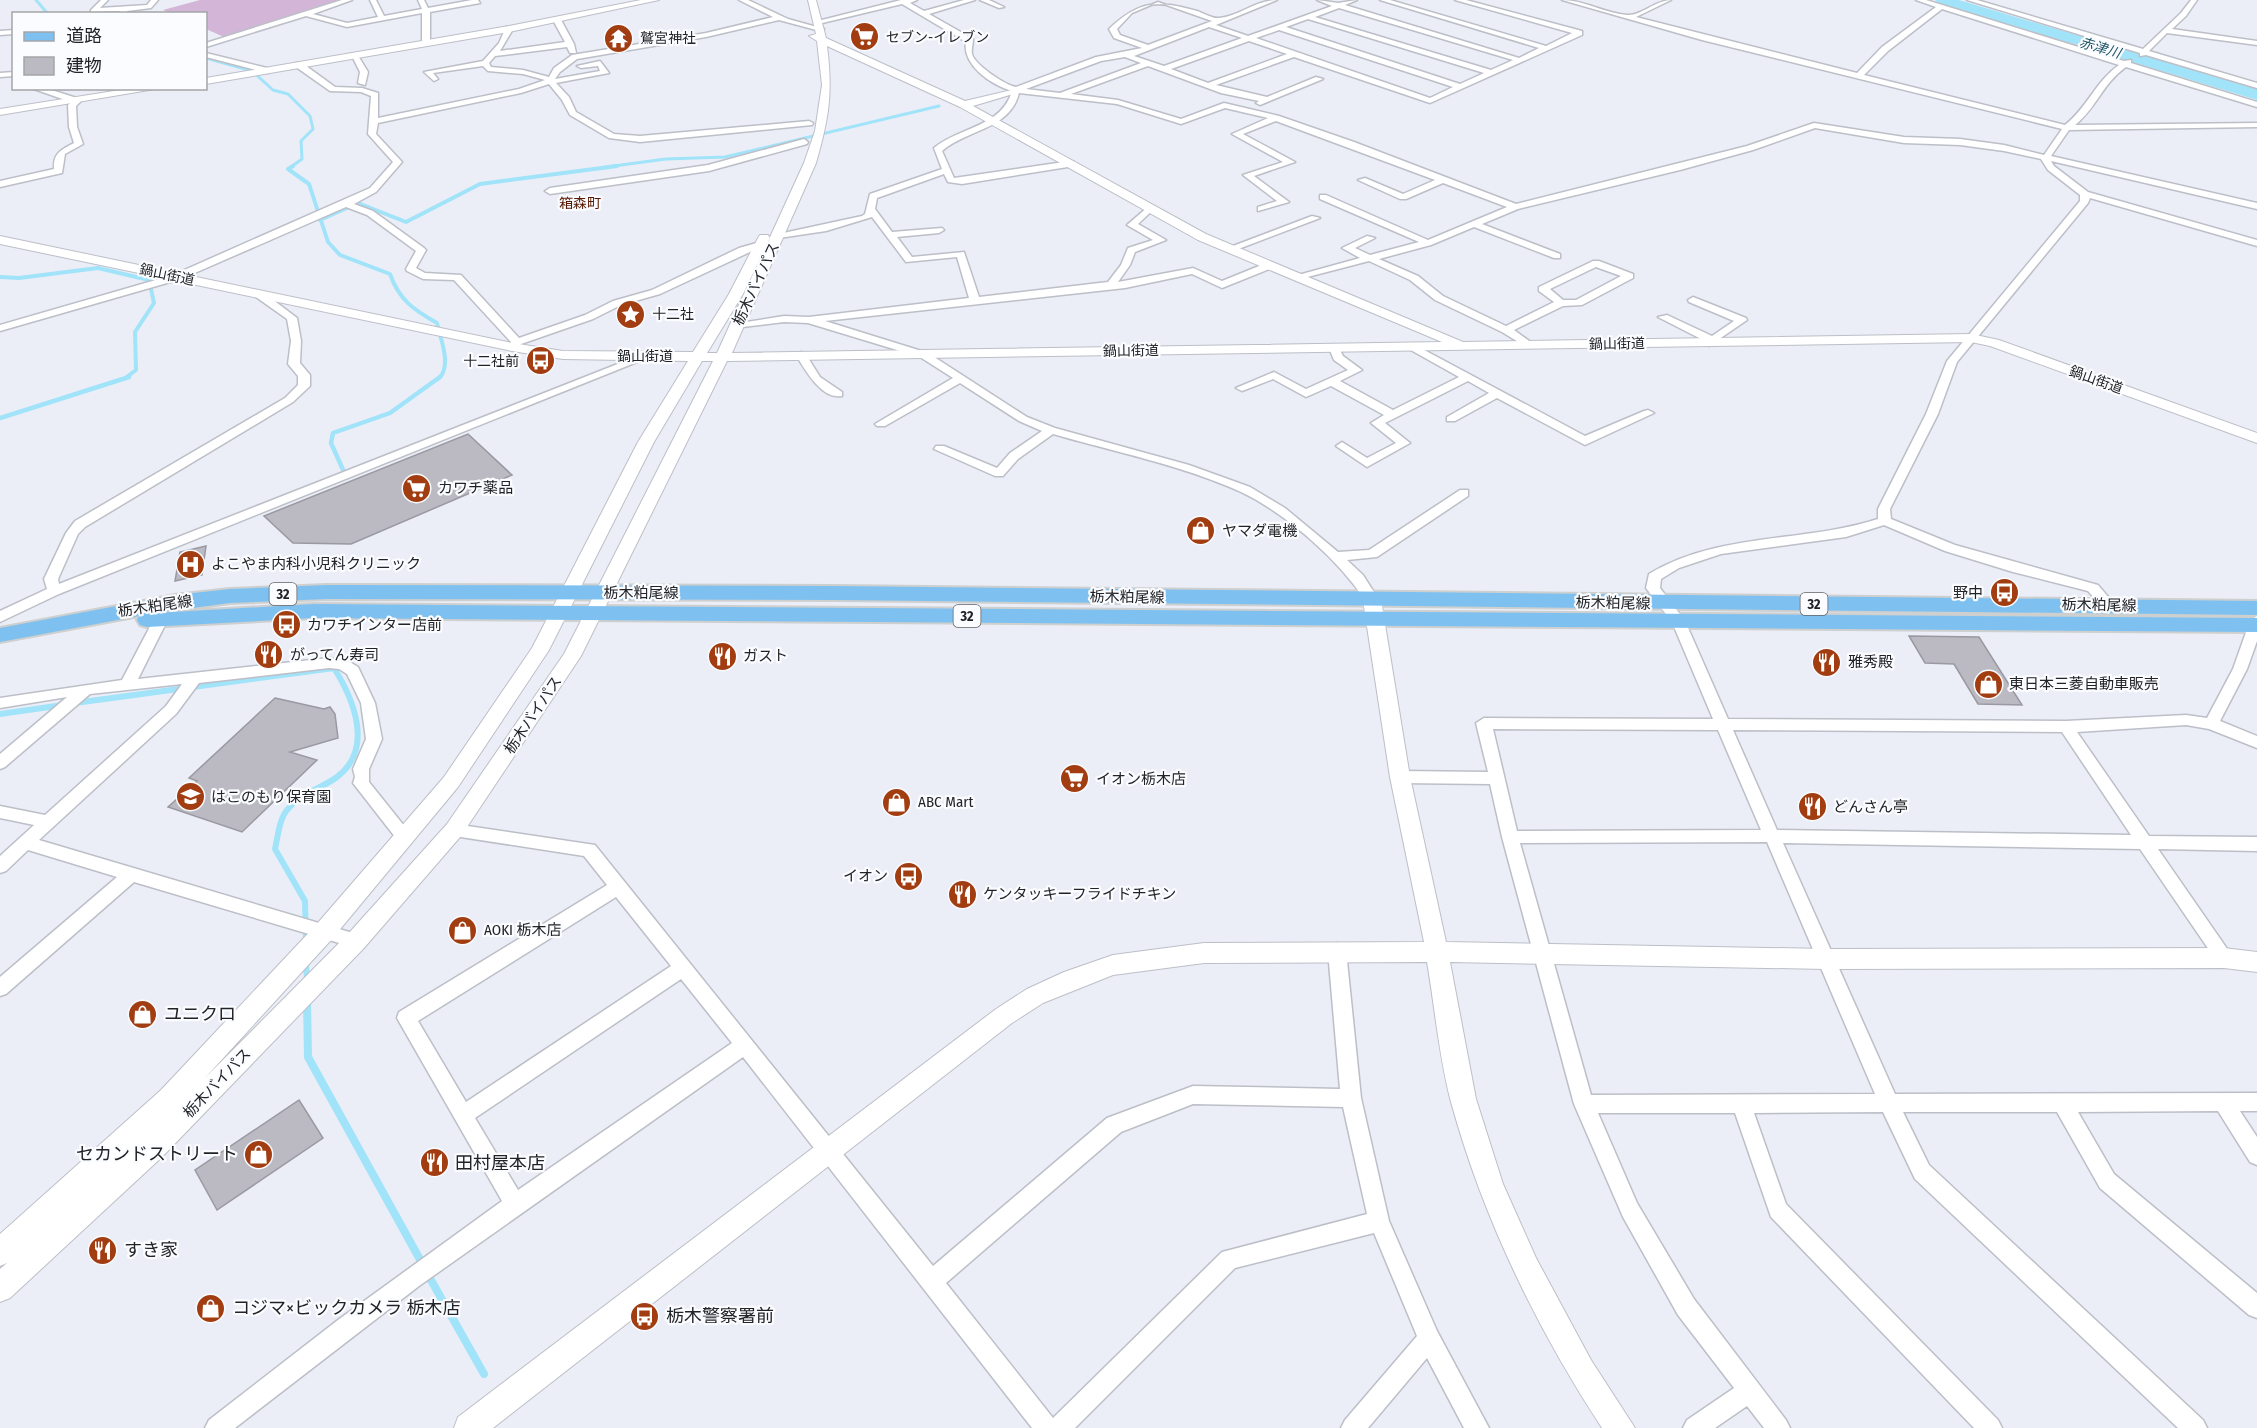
<svg xmlns="http://www.w3.org/2000/svg" width="2257" height="1428" font-family="'Fira Sans Condensed','Noto Sans JP',sans-serif">
	<rect width="100%" height="100%" fill="#ebeef7"/>
	<!-- green -->
	<path fill="#d3b5d7" d="M200,0H339L224,37L206,29V14L170,13L163,10Z"/>
	<g fill="none" stroke-linecap="round" stroke-linejoin="round">
		<!-- stream-far4 -->
		<path stroke="#a1e3f9" stroke-width="3" d="M36,0L48,14
			M206,58L252,71L273,90L288,94L310,116L313,129L301,141L302,159L291,167
			M606,167L666,159L725,157L939,106"/>
		<!-- stream-far3 -->
		<path stroke="#a1e3f9" stroke-width="4" d="M293,166L288,169L309,184L328,242L340,255L390,274C399,300 414,310 437,323C440,338 453,367 438,379
			M320,220L358,203L406,222L480,184L617,166
			M0,277L19,278L98,268L149,280L154,303L135,332L136,370L124,379"/>
		<!-- stream-far2 -->
		<path stroke="#a1e3f9" stroke-width="4.5" d="M0,418L129,377
			M344,472L331,443L333,433L390,413L440,377"/>
		<!-- stream-far1 -->
		<path stroke="#a1e3f9" stroke-width="6" d="M75,703L334,668C354,700 374,749 337,777C321,789 301,792 287,810C279,820 278,836 275,849L305,901L306,941
			M0,714L63,705
			M306,962L307,983"/>
		<!-- stream -->
		<path stroke="#a1e3f9" stroke-width="8" d="M307,1001L308,1057L423,1265
			M427,1273L484,1374"/>
		<!-- river -->
		<path fill="#a1e3f9" fill-rule="evenodd" d="M1935,0H1959L2257,89V100L1938,3Z"/>
	</g>
	<!-- building -->
	<path fill="#bbb9c2" stroke="#9a98a0" stroke-width="1.5" d="M468,434L512,475L351,544L293,543L264,516Z
		M206,546L202,575L175,581L180,552Z
		M1909,636L1979,637L2022,705L1978,704L1954,664L1925,663Z
		M275,698L324,709L330,707L335,714L338,738L290,752L317,760L242,832L168,807L197,781L189,778Z
		M299,1100L323,1138L217,1210L195,1170Z"/>
	<g fill="none" stroke-linecap="round" stroke-linejoin="round">
		<defs>
			<path id="street" d="M101,0H108L100,8L147,5L151,0H158L151,8L127,11L126,14H119L120,11L91,12V10Z
				M342,0H352L313,14L347,23L378,17L370,0H376L384,16L422,9L418,0H424L428,8L472,0H478L480,3L430,12V43L426,45L422,43V13L347,27L306,16L206,47V43Z
				M739,0H748L788,19L824,29L820,31L779,20L706,37L577,59L560,72L555,79L600,71L598,66L581,68L577,66L600,61L609,73L556,83L569,97L576,112L614,134L640,136L809,121L813,123L812,125L640,142L609,138L570,115L562,100L549,84L521,93L378,123L376,134L402,162L376,192L354,204L373,211L424,248L426,250L416,268L425,273L461,275L519,338L585,315L613,301L652,290L739,248L760,242L765,245L660,294L621,305L593,319L521,344L516,349H508L507,347L511,342L454,280L423,279L407,271L406,269L416,251L367,215L346,207L181,279L0,331V325L173,275L370,188L393,162L368,134L371,96L361,92L330,91L296,67V63H302L335,87L362,88L378,93V118L519,89L545,80L523,74L488,71L483,66L433,73L438,79L434,81L424,72L483,61L499,43L506,27L513,29L500,51L565,42L553,20L560,18L574,44L576,53H570L567,47L495,56L489,63L491,67L523,70L549,77L554,68L572,55L706,33L773,17Z
				M901,0H917L910,3L924,11L964,0H975L929,14L973,39C973,44 971,50 972,54C975,65 1005,85 1016,87L1096,57L1142,48L1114,38L1109,29C1140,0 1157,0 1197,11C1203,13 1213,19 1219,18C1238,17 1256,0 1277,0L1216,25L1248,36L1332,6L1317,0L1338,3L1357,0L1345,5L1519,58L1539,48L1380,0H1390L1546,46L1572,33L1455,0H1466L1582,31V35L1430,103L1294,57L1216,85L1267,97L1316,77L1323,79L1260,105L1256,103L1259,101L1221,93L1148,66L1071,94L1118,100L1181,119L1224,103L1279,116L1354,142L1516,204L1747,146L1814,123L1904,137L1960,139L2004,145L2044,155L2062,129L1702,40L1562,0C1584,0 1604,13 1627,15C1641,16 1656,0 1671,0L1636,17L1857,73L1882,47L1936,7L1916,0H1926L2124,61L2131,60V63L2257,102V107L2126,67C2102,84 2096,109 2075,125L2257,123V127L2069,130L2051,156L2257,203V209L2051,161L2054,166L2088,192L2257,240V246L2090,198L2088,203L1957,362L1938,414L1890,509L1891,519L1955,545L2098,585L2115,605L2113,608H2103L2088,591L2013,572L1945,551L1884,525L1846,537L1721,554L1679,568L1661,579L1660,588L1685,621L1728,719L2066,721L2186,715L2207,718L2233,669L2250,621L2257,616V641L2247,669L2220,721L2257,736V748L2209,729L2186,725L2077,732L2149,836L2257,837V851L2158,849L2230,953L2233,958L2230,963L2224,966L2218,963L2140,849L1783,843L1895,1094L2257,1093V1111H2240L2257,1137V1165L2250,1162L2218,1111L2078,1112L2114,1174L2257,1293V1318L2249,1315L2100,1188L2057,1112H1903L1929,1165L2203,1420L2207,1428H2178L1915,1179L1883,1112L1754,1113L1786,1204L1998,1420L2002,1428H1974L1771,1217L1735,1113H1598L1637,1203L1694,1299L1786,1420L1790,1428H1764L1747,1406L1715,1428H1683L1687,1420L1734,1388L1678,1315L1623,1217L1574,1104L1502,837L1490,784L1400,783L1394,781L1392,777L1394,773L1400,771L1488,772L1476,723L1484,718L1713,719L1672,622L1646,588L1649,574C1719,532 1803,543 1878,519V509L1926,414L1947,361L2080,201V195L2048,170L2041,159L2004,151L1960,145L1904,143L1815,128L1753,150L1680,170L1518,209L1482,224L1560,254V258H1554L1474,227L1431,245L1379,259L1418,276L1443,296L1506,326L1554,302L1539,291V287L1593,261H1599L1633,274V278L1582,305L1563,306L1514,330L1532,343V347L1528,348L1502,332L1435,300L1410,280L1369,261L1296,280L1291,277L1360,258L1342,248L1367,236L1375,238L1355,248L1370,255L1419,242L1320,199V195H1326L1428,240L1507,207L1443,183L1406,199H1400L1358,180L1365,178L1403,194L1435,180L1276,121L1243,134L1295,162L1254,176L1289,202L1258,211V207L1277,201L1243,175L1283,162L1232,134L1268,118L1225,108L1181,124L1117,104L1019,93C1010,130 967,129 942,151L954,178L1071,161L1074,162V166L962,184L948,182L944,174L877,198L875,209L892,232L942,228L944,230L939,233L897,237L912,257L964,252L979,297L1108,282L1121,265L1128,248L1153,240L1127,225L1149,206L1154,209L1138,224L1166,240L1135,252L1130,265L1118,282L1193,268L1222,281L1264,264H1272V268L1222,288L1192,274L1125,288L825,321L928,353L1027,417L1055,428L1189,465L1250,487L1285,508L1338,552L1369,550L1460,490H1468V496L1377,557L1347,560L1363,575L1379,600L1372,605L1367,603C1340,561 1287,514 1241,492C1182,465 1115,452 1053,434L1018,459L1003,476H995L934,449L936,446H944L997,468L1010,453L1042,431L1019,421L960,383L885,426H877L875,424L953,378L920,357L808,323L784,322L734,328V324L784,316L809,317L969,298L957,257L906,262L872,217L826,231L779,238L774,235L862,216L865,214L870,194L942,169L934,148C959,127 1002,127 1012,91C991,85 962,65 966,42L902,4L818,24L814,22ZM1158,2L1212,21L1148,45L1120,35L1117,29L1132,13ZM1339,8L1513,60L1491,70L1315,17ZM1942,9L2119,65C2096,81 2087,108 2065,125L1864,75L1888,51ZM1308,19L1484,73L1460,84L1286,27ZM1209,27L1242,38L1164,66L1134,56ZM1279,30L1453,87L1430,98L1256,38ZM1249,41L1287,54L1208,83L1171,69ZM1125,57L1141,63L1060,93L1026,89L1101,61ZM1596,267L1621,276L1576,300H1563L1550,289ZM1493,729L1718,730L1761,830L1517,831ZM1733,730L2062,732L2131,835L1777,830ZM1767,842L1875,1094L1591,1095L1520,843Z
				M980,0H989L1004,7L999,8Z
				M1967,0H1977L2143,49L2181,13L2191,0H2197L2186,16L2172,29L2257,41V45L2167,33L2149,51L2257,83V88L2146,55L2140,56V53Z
				M14,30V34L0,35V31Z
				M206,53L271,69L272,71L268,73L206,57Z
				M351,54H357L368,72L365,85L358,83L360,72Z
				M14,72V76L0,77V73Z
				M31,88H45L80,99L81,101L76,106L77,127L83,144L65,154L62,173L0,187V181L54,169C53,153 61,150 74,143L69,127L68,105L71,102Z
				M804,139L808,142L807,144L709,171L550,194L545,191L550,188L708,165Z
				M1312,216L1320,218L1233,251L1225,249Z
				M256,293H264L297,318L301,341L300,363L310,375V386L293,402L85,527L78,534L58,579L59,584L643,354L652,356L59,594L0,622V611L47,589L44,579L66,533L75,521L285,398L298,385V376L288,364L291,341L287,319L256,297Z
				M1693,297L1746,318L1747,320L1709,346L1704,343L1705,341L1658,317L1667,315L1712,336L1734,321L1689,302L1688,300Z
				M1413,344L1585,436L1644,411L1648,410L1654,413L1585,445L1497,398L1455,421H1447V417L1489,393L1468,381L1385,423L1410,443L1367,467L1336,446L1342,442L1367,458L1396,443L1371,423L1384,415L1331,386L1306,397L1273,379L1242,391L1236,388L1274,372L1306,389L1348,370L1334,360L1329,348L1334,345L1338,346L1343,356L1362,370L1340,381L1393,410L1459,377L1409,349V345Z
				M801,352L805,353L820,377L842,392V396C822,400 805,370 796,355Z
				M161,614L168,619L138,679L329,658L348,661L358,667L375,703L382,739L369,769V782L413,837L411,842L405,843L399,842L353,783L355,777L353,769L366,739L361,703L347,674L339,669L329,668L199,683L176,714L39,840L356,934L362,936L365,941L362,946L356,948L134,882L6,994L0,996V977L117,877L28,850L6,871L0,873V856L34,825L0,818V806L45,815L166,706L182,684L90,694L5,767L0,769V754L67,697L0,708V698L122,680L154,619Z
				M454,824L595,845L933,1266L1107,1118L1193,1086L1340,1089L1328,951L1331,946L1337,943L1343,946L1346,951L1361,1098L1389,1221L1437,1331L1489,1428H1464L1427,1358L1368,1428H1341L1345,1420L1417,1336L1374,1233L1235,1268L1075,1428H1032L743,1057L419,1286L235,1428H205L209,1420L338,1320L502,1201L397,1018L399,1012L607,885L584,856L454,836L448,835L446,830L448,825ZM616,897L671,966L466,1102L418,1021ZM681,979L732,1043L518,1190L475,1118ZM1193,1104L1343,1107L1367,1214L1222,1252L1053,1418L946,1283L1121,1132Z"/>
			<path id="secondary" d="M641,0H659L509,32L206,84V78L509,26Z
				M808,0H816L826,38L965,101L1020,88V92L973,106L1206,234L1463,342L1971,334L1999,340L2257,433V443L1990,346L1971,342L727,361L581,656L461,836L364,948L162,1157L10,1298L0,1302V1269L7,1263L0,1266V1234L161,1090L316,925L444,777L532,648L638,442L688,361L563,359L512,351L0,244V236L512,343L563,351L693,352L729,294L758,238L760,235H768L770,238L743,294L707,353H717L804,163L815,131L822,85L817,41L809,36L816,34ZM827,46L960,107L1198,240L1442,342L732,353L816,163C829,118 833,93 827,46ZM702,361H713L564,654L447,824L348,934L204,1079L332,939L458,787L549,650L654,442Z
				M133,88H161L0,115V109Z
				M1372,594L1381,600L1410,777L1446,942L1826,949L2224,948L2257,952V972L2224,968L1826,969L1450,962L1476,1099L1503,1184L1536,1258L1591,1360L1635,1428H1602C1536,1327 1483,1218 1451,1102C1439,1057 1435,1008 1427,962L1204,963L1113,975L1043,1003L1012,1023L493,1428H454L458,1417L996,1009L1027,989L1064,972L1113,955L1204,943L1424,942L1390,777L1363,600Z"/>
			<path id="primary" d="M327,585L836,586L2257,601V615L836,600L327,599L230,603L155,613L314,604L2257,618V632L314,618L147,627L140,625L137,620L139,616L0,642V628L175,595L230,589Z"/>
		</defs>
		<!-- street casing -->
		<use href="#street" stroke="#bcbfc7" stroke-width="3"/>
		<!-- secondary casing -->
		<use href="#secondary" stroke="#bcbfc7" stroke-width="2"/>
		<!-- primary casing -->
		<use href="#primary" stroke="#cecfcf" stroke-width="4"/>
		<!-- street -->
		<use href="#street" fill="#fff" fill-rule="evenodd"/>
		<!-- secondary -->
		<use href="#secondary" fill="#fff" fill-rule="evenodd"/>
		<!-- primary -->
		<use href="#primary" fill="#7ec1f1" fill-rule="evenodd"/>
	</g>
	<!-- icons -->
	<defs>
		<symbol id="supermarket-disc" viewBox="-11 -11 22 22"><circle r="9.5" fill="#a23d11" stroke="#fafcff"/><path d="M-6-5.5h2.5l.6 2H6L4.5 2H-2.5L-4.4-4H-6ZM-1.5 3.2a1.3 1.3 0 1 0 .1 0ZM3 3.2a1.3 1.3 0 1 0 .1 0Z" fill="#fff"/></symbol>
		<symbol id="temple-disc" viewBox="-11 -11 22 22"><circle r="9.5" fill="#a23d11" stroke="#fafcff"/><path d="M0-6L5-2H3V0L6.5 2.5H4V6H1.5V3h-3V6H-4V2.5H-6.5L-3 0V-2H-5Z" fill="#fff"/></symbol>
		<symbol id="sight-disc" viewBox="-11 -11 22 22"><circle r="9.5" fill="#a23d11" stroke="#fafcff"/><path d="M0-6L1.8-2.2L6-1.7L2.9 1.2L3.7 5.4L0 3.3L-3.7 5.4L-2.9 1.2L-6-1.7L-1.8-2.2Z" fill="#fff"/></symbol>
		<symbol id="bus-disc" viewBox="-11 -11 22 22"><circle r="9.5" fill="#a23d11" stroke="#fafcff"/><path d="M-5-6H5V4H4V6H2V4H-2V6H-4V4H-5ZM-3.5-4V0h7V-4ZM-3.5 1.2v1.5H-2V1.2ZM2 1.2v1.5H3.5V1.2Z" fill="#fff"/></symbol>
		<symbol id="shop-disc" viewBox="-11 -11 22 22"><circle r="9.5" fill="#a23d11" stroke="#fafcff"/><path d="M-5-2.5h2.3a2.7 3.5 0 0 1 5.4 0H5L5.5 6h-11ZM-1.5-2.5h3a1.5 2.3 0 0 0-3 0Z" fill="#fff"/></symbol>
		<symbol id="hospital-disc" viewBox="-11 -11 22 22"><circle r="9.5" fill="#a23d11" stroke="#fafcff"/><path d="M-5-5h3v3.5h4V-5h3V5h-3V1.5h-4V5h-3Z" fill="#fff"/></symbol>
		<symbol id="restaurant-disc" viewBox="-11 -11 22 22"><circle r="9.5" fill="#a23d11" stroke="#fafcff"/><path d="M-5-6h1v4h1v-4h1v4h1v-4h1v5L-1.5 .5V6h-2V.5L-5-1ZM5-6V6H3V1.5H1.5Q1.5-4 5-6Z" fill="#fff"/></symbol>
		<symbol id="school-disc" viewBox="-11 -11 22 22"><circle r="9.5" fill="#a23d11" stroke="#fafcff"/><path d="M0-5L7-2L0 1L-7-2ZM-4 1L0 2.5L4 1V4Q0 6-4 4Z" fill="#fff"/></symbol>
	</defs>
	<g fill-rule="evenodd">
		<use href="#supermarket-disc" x="848" y="20" width="33" height="33"/>
		<use href="#temple-disc" x="602" y="22" width="33" height="33"/>
		<use href="#sight-disc" x="614" y="298" width="33" height="33"/>
		<use href="#bus-disc" x="524" y="344" width="33" height="33"/>
		<use href="#supermarket-disc" x="400" y="472" width="33" height="33"/>
		<use href="#shop-disc" x="1184" y="514" width="33" height="33"/>
		<use href="#hospital-disc" x="174" y="548" width="33" height="33"/>
		<use href="#bus-disc" x="1988" y="576" width="33" height="33"/>
		<use href="#bus-disc" x="270" y="608" width="33" height="33"/>
		<use href="#restaurant-disc" x="252" y="638" width="33" height="33"/>
		<use href="#restaurant-disc" x="706" y="640" width="33" height="33"/>
		<use href="#restaurant-disc" x="1810" y="646" width="33" height="33"/>
		<use href="#shop-disc" x="1972" y="668" width="33" height="33"/>
		<use href="#supermarket-disc" x="1058" y="762" width="33" height="33"/>
		<use href="#school-disc" x="174" y="780" width="33" height="33"/>
		<use href="#shop-disc" x="880" y="786" width="33" height="33"/>
		<use href="#restaurant-disc" x="1796" y="790" width="33" height="33"/>
		<use href="#bus-disc" x="892" y="860" width="33" height="33"/>
		<use href="#restaurant-disc" x="946" y="878" width="33" height="33"/>
		<use href="#shop-disc" x="446" y="914" width="33" height="33"/>
		<use href="#shop-disc" x="126" y="998" width="33" height="33"/>
		<use href="#shop-disc" x="242" y="1138" width="33" height="33"/>
		<use href="#restaurant-disc" x="418" y="1146" width="33" height="33"/>
		<use href="#restaurant-disc" x="86" y="1234" width="33" height="33"/>
		<use href="#shop-disc" x="194" y="1292" width="33" height="33"/>
		<use href="#bus-disc" x="628" y="1300" width="33" height="33"/>
	</g>
	<g text-anchor="middle" dominant-baseline="central" stroke-width="4.5" stroke-linejoin="round" paint-order="stroke">
		<!-- far-poi labels -->
		<g font-size="14" fill="#222326" stroke="#fafcff" text-anchor="start">
			<text x="886" y="37">セブン-イレブン</text>
			<text x="640" y="38">鷲宮神社</text>
			<text x="652" y="314">十二社</text>
			<text x="519" y="361" text-anchor="end">十二社前</text>
		</g>
		<!-- far-water labels -->
		<g font-size="14" font-style="italic" fill="#1e5564" stroke="#fafcff">
			<text transform="translate(2100 48) rotate(17)">赤津川</text>
		</g>
		<!-- far-neighbourhood labels -->
		<g font-size="14" fill="#581900" stroke="#fafcff">
			<text x="580" y="203">箱森町</text>
		</g>
		<!-- far-street labels -->
		<g font-size="14" fill="#222326" stroke="#fafcff">
			<text transform="translate(167 275) rotate(12)">鍋山街道</text>
			<text transform="translate(1617 344) rotate(-1)">鍋山街道</text>
			<text transform="translate(1131 351) rotate(-1)">鍋山街道</text>
			<text x="645" y="356">鍋山街道</text>
			<text transform="translate(2096 380) rotate(20)">鍋山街道</text>
		</g>
		<!-- shield labels -->
		<g fill="#fafcff" stroke="#636467" stroke-width="1.5">
			<rect x="269.5" y="583" width="27" height="22" rx="4.5"/>
			<rect x="1800.5" y="593" width="27" height="22" rx="4.5"/>
			<rect x="953.5" y="605" width="27" height="22" rx="4.5"/>
		</g>
		<g font-size="14" font-weight="bold" fill="#222326">
			<text x="283" y="594">32</text>
			<text x="1814" y="604">32</text>
			<text x="967" y="616">32</text>
		</g>
		<!-- street labels -->
		<g font-size="15" fill="#222326" stroke="#fafcff">
			<text transform="translate(756 284) rotate(-65)">栃木バイパス</text>
			<text x="641" y="593">栃木粕尾線</text>
			<text transform="translate(1127 597) rotate(1)">栃木粕尾線</text>
			<text transform="translate(1613 603) rotate(1)">栃木粕尾線</text>
			<text transform="translate(2099 605) rotate(1)">栃木粕尾線</text>
			<text transform="translate(155 606) rotate(-8)">栃木粕尾線</text>
			<text transform="translate(533 715) rotate(-56)">栃木バイパス</text>
			<text transform="translate(217 1083) rotate(-46)">栃木バイパス</text>
		</g>
		<!-- poi labels -->
		<g font-size="15" fill="#222326" stroke="#fafcff" text-anchor="start">
			<text x="438" y="488">カワチ薬品</text>
			<text x="1222" y="531">ヤマダ電機</text>
			<text x="211" y="564">よこやま内科小児科クリニック</text>
			<text x="1983" y="593" text-anchor="end">野中</text>
			<text x="307" y="625">カワチインター店前</text>
			<text x="290" y="655">がってん寿司</text>
			<text x="743" y="656">ガスト</text>
			<text x="1848" y="662">雅秀殿</text>
			<text x="2009" y="684">東日本三菱自動車販売</text>
			<text x="1096" y="779">イオン栃木店</text>
			<text x="211" y="797">はこのもり保育園</text>
			<text x="918" y="802">ABC Mart</text>
			<text x="1833" y="807">どんさん亭</text>
			<text x="888" y="876" text-anchor="end">イオン</text>
			<text x="983" y="894">ケンタッキーフライドチキン</text>
			<text x="484" y="930">AOKI 栃木店</text>
		</g>
		<!-- near-poi labels -->
		<g font-size="18" fill="#222326" stroke="#fafcff" text-anchor="start">
			<text x="164" y="1014">ユニクロ</text>
			<text x="238" y="1154" text-anchor="end">セカンドストリート</text>
			<text x="455" y="1163">田村屋本店</text>
			<text x="124" y="1250">すき家</text>
			<text x="232" y="1308">コジマ×ビックカメラ 栃木店</text>
			<text x="666" y="1316">栃木警察署前</text>
		</g>
	</g>
	<!-- legend -->
	<rect x="12" y="12" width="195" height="78" fill="#fafcff" stroke="#a4a5a8" stroke-width="1.5"/>
	<rect x="24" y="32" width="30" height="9" fill="#7ec1f1" stroke="#a4a5a8" stroke-width="1.5"/>
	<text x="66" y="42" font-size="18" fill="#222326">道路</text>
	<rect x="24" y="57" width="30" height="18" fill="#bbb9c2" stroke="#a4a5a8" stroke-width="1.5"/>
	<text x="66" y="72" font-size="18" fill="#222326">建物</text>
</svg>
